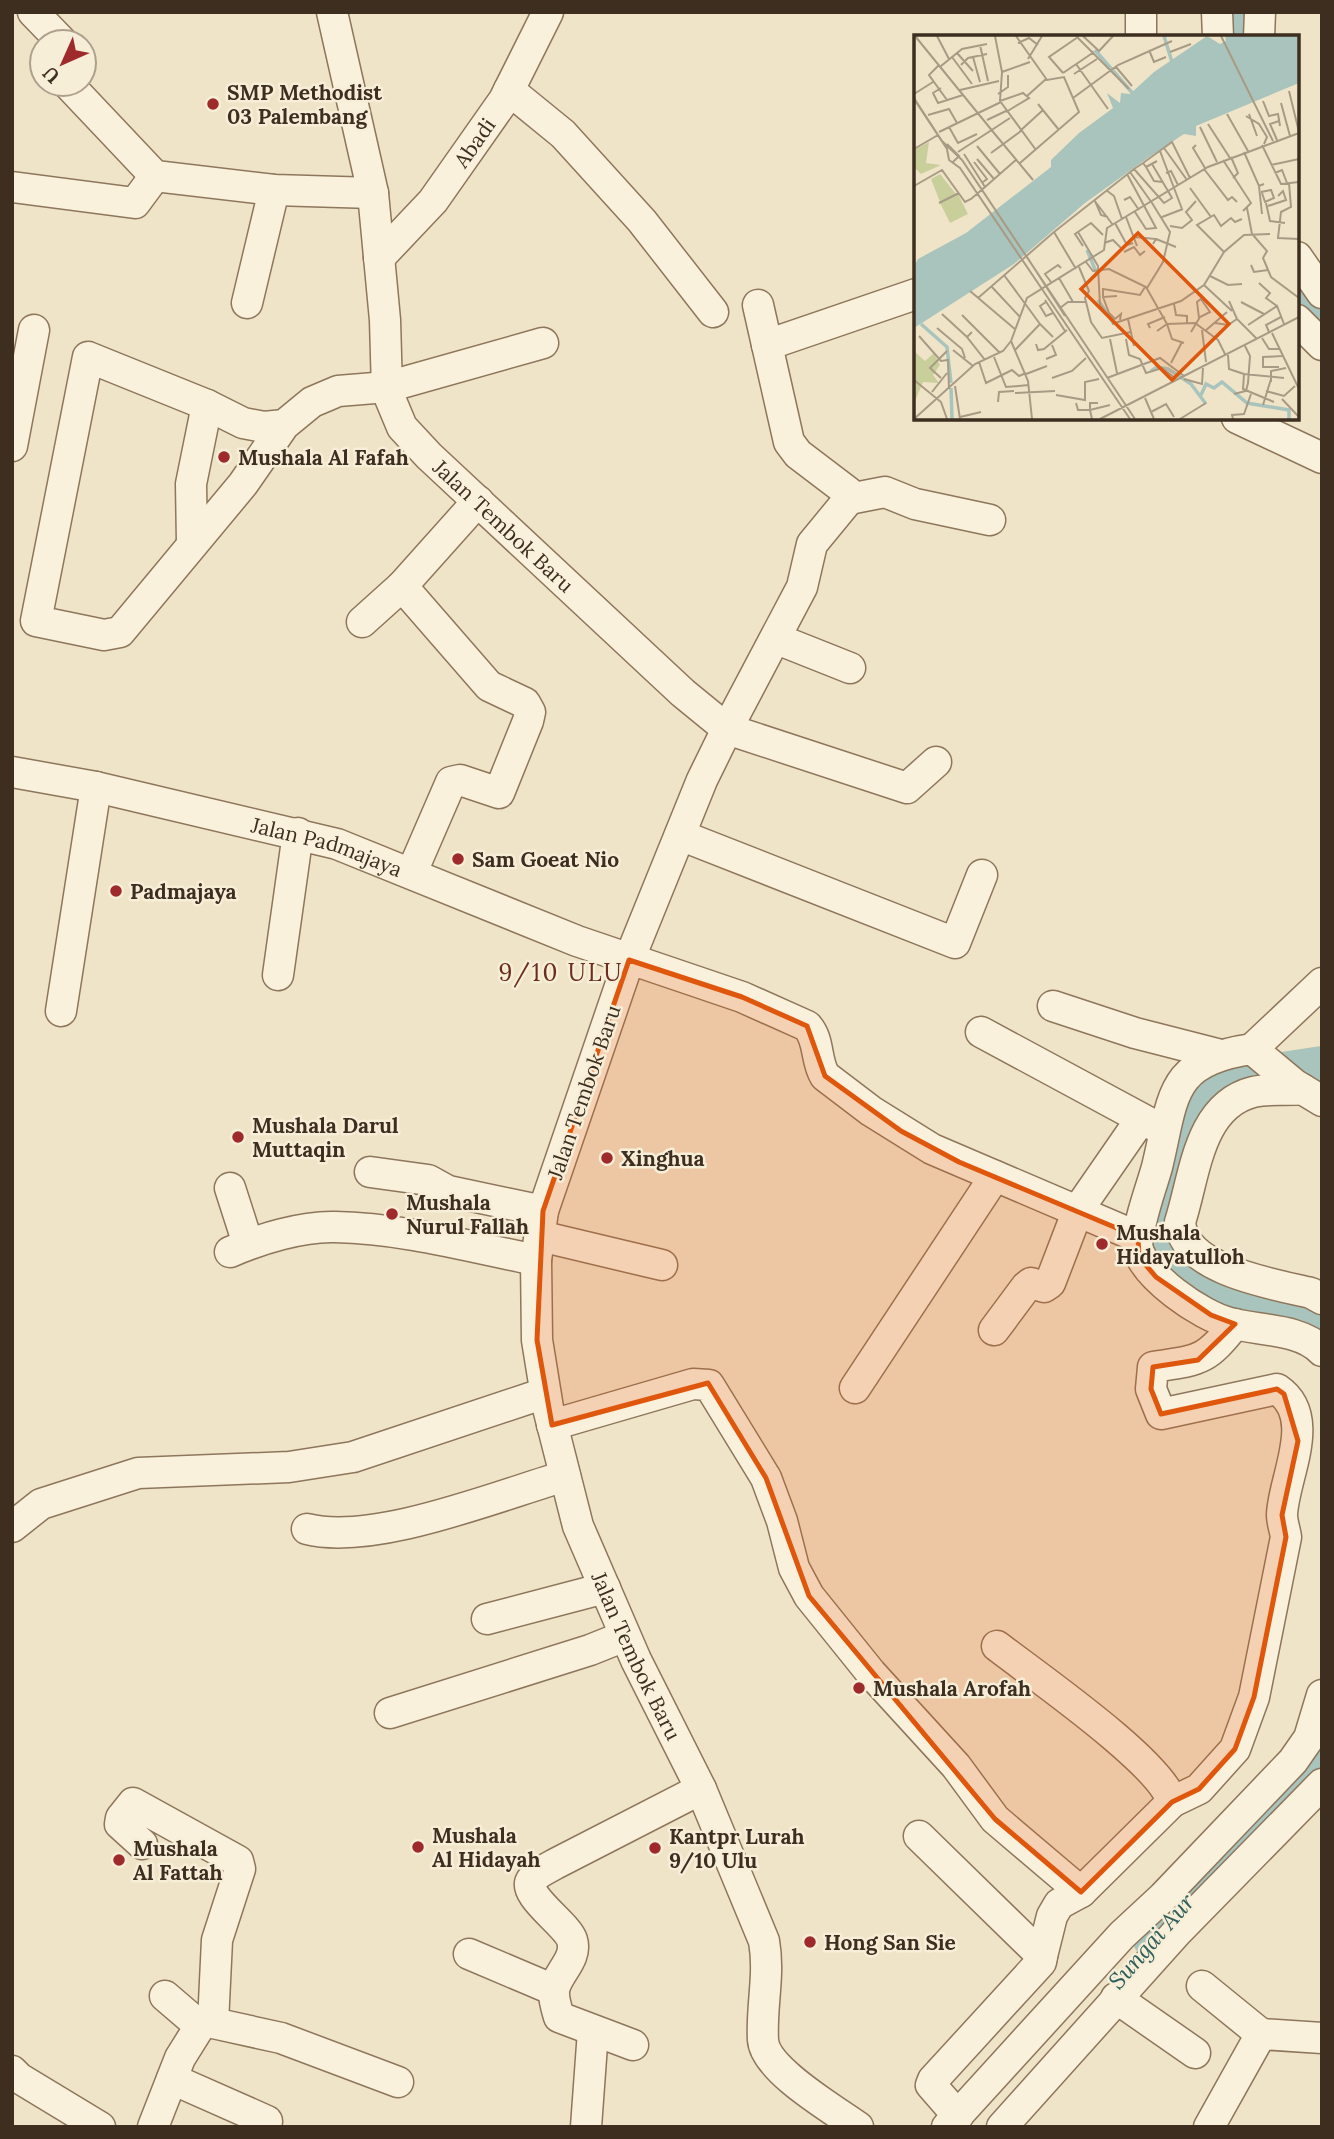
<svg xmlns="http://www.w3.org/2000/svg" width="1334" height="2139" font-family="Lora,serif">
	<rect width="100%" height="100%" fill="#f0e4c8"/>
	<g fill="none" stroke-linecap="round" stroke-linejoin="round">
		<!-- river -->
		<path stroke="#a9c4bc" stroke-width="38" d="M1242,12L1243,37
			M1297,288L1322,312
			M1322,1065L1264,1074L1228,1086L1205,1106L1189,1135L1167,1242L1185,1276L1233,1300L1273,1308L1322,1329
			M1152,1940L1211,1873L1322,1762"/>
		<defs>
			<g id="minor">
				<path d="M33,12L62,42"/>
				<path id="s1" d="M332,12L373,193L385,320L387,391L402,427L429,456L683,693L727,729L702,780L629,960L543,1211L536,1260L537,1340L548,1408L578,1526L636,1660L701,1789L764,1941C770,1975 761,2006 763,2040C765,2070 833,2109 858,2127"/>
				<path d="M1217,12L1218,37"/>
				<path d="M1141,37V12"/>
				<path d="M1259,37L1260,12"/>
				<path d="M68,84L155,176L274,190L373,193"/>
				<path d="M509,90L563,134L642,221L713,312"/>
				<path d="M12,187L135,203L155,176"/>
				<path d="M1297,257L1322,293"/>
				<path id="s2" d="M379,258L433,201L504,100L548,12"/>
				<path d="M247,303L274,190"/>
				<path d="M758,305L789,442L798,454L848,492L849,499L812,544L802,587L727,729L907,788L936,762"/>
				<path d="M1297,320L1322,345"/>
				<path d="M767,345L916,294"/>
				<path d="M1237,418L1322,458"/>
				<path d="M284,425L243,484L120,632L104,635L36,621L88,357L207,405L243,423L264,427L284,425L312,402L338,391L387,387L543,343"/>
				<path d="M12,446L34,330"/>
				<path d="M849,499L885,492L915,504L990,520"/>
				<path d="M192,543L191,484L207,405"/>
				<path d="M362,622L402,586"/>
				<path d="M777,639L850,668"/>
				<path id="s3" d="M12,772L96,787L337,844L577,941L742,997L807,1026C820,1040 815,1060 825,1076L871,1111L932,1149L1138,1237"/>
				<path d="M680,835L955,943L982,875"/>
				<path d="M412,872L451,782L460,780L499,793L528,721L530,712L525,703L489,686L402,586L478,501"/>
				<path d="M278,975L298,833"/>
				<path d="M1053,1006L1135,1033L1217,1054"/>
				<path d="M61,1011L96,787"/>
				<path d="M981,1032L1159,1128"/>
				<path d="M1252,1049L1322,983"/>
				<path d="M1302,1089C1286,1091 1269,1088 1253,1092C1198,1106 1195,1176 1180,1222C1183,1270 1273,1284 1311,1293L1322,1299"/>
				<path d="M1322,1101L1294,1084L1252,1049C1168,1061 1174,1097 1157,1167C1150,1192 1139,1219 1137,1246C1143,1276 1201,1316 1230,1323C1258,1331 1300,1328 1322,1351"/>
				<path d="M370,1172L428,1180L448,1191L543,1211"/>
				<path d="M230,1188L248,1244"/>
				<path d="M540,1236L662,1265"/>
				<path d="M230,1252C260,1239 302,1226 335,1227C402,1228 471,1247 536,1260"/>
				<path d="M994,1330L1026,1287L1031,1283L1044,1287L1050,1283L1078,1210L1141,1119"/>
				<path d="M855,1388L995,1176"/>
				<path d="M552,1425L693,1384L709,1385L766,1478L782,1521L794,1568L809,1596L871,1673L956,1766L995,1819L1081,1892"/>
				<path d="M12,1527L41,1504L138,1473L289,1467L353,1457L545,1393"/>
				<path d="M307,1529C374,1546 497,1496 565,1476"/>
				<path d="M487,1619L605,1588"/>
				<path d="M997,1646C1033,1674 1162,1763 1172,1802L1081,1892L1059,1904L1052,1916L1042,1956"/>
				<path d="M390,1713L590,1650L625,1636"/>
				<path d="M1172,1802L1199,1789L1235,1749L1254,1697L1286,1537C1285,1530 1282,1522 1282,1515C1283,1478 1319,1417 1277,1389L1161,1414L1151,1389L1153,1367C1199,1360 1205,1362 1235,1324"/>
				<path d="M919,1836L1042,1956L1041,1962L933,2080L931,2085L958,2116"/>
				<path d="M142,1844L120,1824L121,1818L133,1803L238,1861L240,1869L217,1940L213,2023L281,2038L398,2082"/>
				<path d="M469,1954L554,1990"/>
				<path d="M1202,1986L1261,2034"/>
				<path d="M1116,1998L1195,2053"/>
				<path d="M633,2045L559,2017C557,2010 553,1998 554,1990C557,1973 578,1959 572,1940C567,1924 520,1894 532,1879C537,1873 548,1868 555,1864L701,1789"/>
				<path d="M12,2071L19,2078L100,2127"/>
				<path d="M172,2079L267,2121L266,2127"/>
				<path d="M153,2127L180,2058L200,2026L165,1996"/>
				<path d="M586,2127L593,2031"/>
				<path d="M947,2127L1122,1935L1163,1897L1293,1761L1309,1738L1322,1695"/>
				<path d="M1002,2127L1177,1932L1322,1784"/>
				<path d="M1209,2127L1261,2034L1322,2038"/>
			</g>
		</defs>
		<!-- minor casing -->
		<use href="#minor" stroke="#8d765c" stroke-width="33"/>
		<!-- minor -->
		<use href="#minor" stroke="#faf1dc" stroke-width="30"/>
	</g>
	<!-- marked area -->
	<path fill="#df570d" fill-opacity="0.2" stroke="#df570d" stroke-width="5" stroke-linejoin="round" d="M629,960L742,997L807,1026L825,1076L901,1131L959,1162L1138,1237L1139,1257L1156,1277L1211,1315L1235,1324L1198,1360L1153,1367L1151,1389L1161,1414L1277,1389L1284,1394L1298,1441L1282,1515L1286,1537L1254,1697L1235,1749L1199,1789L1172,1802L1081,1892L995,1819L809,1596L766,1478L708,1383L552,1425L537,1340L543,1211Z"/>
	<!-- markers -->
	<g fill="#9e2a2b" stroke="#f7eed8" stroke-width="2.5">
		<circle cx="213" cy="104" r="7"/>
		<circle cx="224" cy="457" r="7"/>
		<circle cx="458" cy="859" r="7"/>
		<circle cx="116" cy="891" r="7"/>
		<circle cx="238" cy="1137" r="7"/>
		<circle cx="607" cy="1158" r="7"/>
		<circle cx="392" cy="1214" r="7"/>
		<circle cx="1102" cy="1244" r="7"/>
		<circle cx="859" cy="1688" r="7"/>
		<circle cx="418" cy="1847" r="7"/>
		<circle cx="655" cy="1848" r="7"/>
		<circle cx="119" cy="1860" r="7"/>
		<circle cx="810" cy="1942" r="7"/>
	</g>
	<g text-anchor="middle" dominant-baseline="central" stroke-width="5" stroke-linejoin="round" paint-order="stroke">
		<!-- poi labels -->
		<g font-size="21" font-weight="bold" fill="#3d2e20" stroke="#f7eed8" text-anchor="start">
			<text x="227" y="92">SMP Methodist<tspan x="227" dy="24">03 Palembang</tspan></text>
			<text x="238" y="457">Mushala Al Fafah</text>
			<text x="472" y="859">Sam Goeat Nio</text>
			<text x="130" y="891">Padmajaya</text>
			<text x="252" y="1125">Mushala Darul<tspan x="252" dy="24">Muttaqin</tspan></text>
			<text x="621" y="1158">Xinghua</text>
			<text x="406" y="1202">Mushala<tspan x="406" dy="24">Nurul Fallah</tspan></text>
			<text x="1116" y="1232">Mushala<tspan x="1116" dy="24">Hidayatulloh</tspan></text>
			<text x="873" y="1688">Mushala Arofah</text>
			<text x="432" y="1835">Mushala<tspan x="432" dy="24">Al Hidayah</tspan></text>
			<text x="669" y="1836">Kantpr Lurah<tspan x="669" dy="24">9/10 Ulu</tspan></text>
			<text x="133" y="1848">Mushala<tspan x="133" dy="24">Al Fattah</tspan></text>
			<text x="824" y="1942">Hong San Sie</text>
		</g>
		<!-- street labels -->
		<g font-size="21" fill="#3d2e20" stroke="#f7eed8">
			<text stroke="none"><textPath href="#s2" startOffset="150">Abadi</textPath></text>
			<text stroke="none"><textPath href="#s1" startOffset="565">Jalan Tembok Baru</textPath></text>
			<text stroke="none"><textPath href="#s3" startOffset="324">Jalan Padmajaya</textPath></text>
			<text transform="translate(584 1092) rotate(-71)">Jalan Tembok Baru</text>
			<text stroke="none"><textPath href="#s1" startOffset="1846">Jalan Tembok Baru</textPath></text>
		</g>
		<!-- water labels -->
		<g font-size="23" font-style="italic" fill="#2f5d5a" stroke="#f7eed8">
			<text transform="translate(1151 1941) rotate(-49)">Sungai Aur</text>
		</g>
		<!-- quarter labels -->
		<g font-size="24" letter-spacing="2" fill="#6b2e1e" stroke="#f7eed8">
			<text x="561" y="972">9/10 ULU</text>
		</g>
	</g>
	<!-- overview -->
	<g transform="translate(914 35)">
		<rect width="385" height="385" fill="#f0e4c8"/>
		<path d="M0,316L11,326L20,318L26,330L19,340L25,348L9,347L1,366Z" fill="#c9cf9b"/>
		<path d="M15,107L12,128L27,130L7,139L0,132V115ZM26,139L42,159L26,167L17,144ZM44,159L54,179L36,188L26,168Z" fill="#c9cf9b"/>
		<path d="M293,1L306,9L312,6L311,1H385V48L282,91V101L270,99L235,122L171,168L100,229L0,293V231L4,224L52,198L137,132V125L165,98L199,73L193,58L206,68L207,58L216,59L240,37Z" fill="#a9c4bc"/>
		<path fill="none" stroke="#a9c4bc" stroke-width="3.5" d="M250,1L258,27M181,15L221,61M332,44L385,36M100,206L249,89L327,47M173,215L183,239M184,265L200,289M0,285L96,210M7,289L33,312L37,348M237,336L243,332L254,334L277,349L292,369M37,353L38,384M287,360L292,349L300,353L308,347L333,368L375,375V384"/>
		<path fill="none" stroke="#a89b85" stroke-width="2" d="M1,1L80,98M23,1L35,24M81,1L88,37L86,66L122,115M102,1L133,45L150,42L165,77L106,128M162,1L215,54M169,1L185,16L199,1M307,1L359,106M104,8L115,3L124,10M66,10L74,46M235,15L240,27L252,22M256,17L277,9M43,18L59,36M38,22L58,49M59,22L66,47M114,24L128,1M162,29L194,74M25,30L15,40L33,65M47,30L54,23L73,19M27,31L48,14L73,9M202,32L218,51M88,37L116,27M149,38L135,22L164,2M149,38L180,17M160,39L183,24M27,53L19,58L24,68L49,60M46,55L85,46M375,56L385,97M0,59L19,47M84,59L94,52V40M113,61L132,44M0,63L28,106L48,125L221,384M159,63L204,30L258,6M0,64L33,114L35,125L46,133L216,384M86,66L109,58L115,63L92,77M349,66L355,81L364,79L366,91M367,68L376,101M124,69L145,95M313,79L334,116M335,79L343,101M14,80L35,74L43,88M332,81L345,89L353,102L350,109M73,85L92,76M294,89L316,123M35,92L44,108L63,99M286,92L303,127M106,96L129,75M25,97L87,67M80,98L119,145M363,105L356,89L365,86M33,109L45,121L38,128M282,110L279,113L291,133M348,110L367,149L385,147M63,111L86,139M250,113L273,145M0,114L24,100M246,116L268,174M44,117L96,83M330,117L345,151L350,149M77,118L107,96M317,122L324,138L319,143M63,124L80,144M309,125L337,168L329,176M243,126L232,132L240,146L249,147M60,127L73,144L69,147M229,128L258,107L276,143M238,129L254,156M357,130L385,124M220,134L250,168L258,163L254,156M290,134L314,165L318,162L323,167M216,137L238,168M252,138L257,136L264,150M361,138L368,135L373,148M213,139L242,193L232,194L221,177M375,148L377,172L367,177L364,203L385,204M0,151L28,135L51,167L57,164L71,152L50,119M345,151L348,179M71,152L103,124M276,153L297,182M192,155L200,161L208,184M347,157L357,155L360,163L351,167L348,158M180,165L199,190M210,165L216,162L225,175M181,166L187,180L194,182M25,168L45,158M352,168L356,186L371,188M354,171L372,165L369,156L364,161M333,173L338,199M212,182L223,211M248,182L269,174M201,188L213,210L219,208M256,191L268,193L278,185L272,177L282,166M140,197L220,134L229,128L232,132M164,197L184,231L186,270L199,287M339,200L353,216L349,223L357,242L385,263M221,202L242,204L239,209M242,204L262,212M190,208L199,205L208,214M169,211L161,199L177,188L189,200M210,217L220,212L226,220L231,216M310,217L283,190L300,180L307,191L317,183L321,187L328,184M113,222L151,281M172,227L179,236L195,234L232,252L253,289L281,288L304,305L311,319M337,230L340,237L354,235M165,232L175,256L171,263L177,287L188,303L217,297M90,240L126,289M296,241L314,250L328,249M145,243L159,267M137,247L131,239L144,230L147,233M345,248L356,258L352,263L363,271M290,250L318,276M77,251L106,282M189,253V262L203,261M233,253L249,227L256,197L238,168M189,254L226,260L231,252M56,256L102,295M189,262L195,278L201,284L207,279L206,285M64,263L140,197L162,234M131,265L151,296M315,266L323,284L343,304M132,267L126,271L132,281L139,278M327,267L350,279M260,269L262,280L273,281V288M146,273L154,267H172M28,279L53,302M48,280L86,318M214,284L220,311M301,288L314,290L323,284M198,289L267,266L290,250L310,217L330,200L356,199M334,290L363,271L370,289M23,293L48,314L51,323M236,293L234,289L251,282M288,295L292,327M243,296L253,289L258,304L270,308M291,296L313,277M58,297L53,302L71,325M277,297L286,282L296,277L287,264L283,267L285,283M355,297L352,290L367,282M358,298L385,354M5,301L27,326L34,325L35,354M348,303L355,314H365M196,304L203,338M212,304L215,320L226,324L232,338L248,333L262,344M97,306L114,346L118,384M122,309L124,315L130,314L153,295M39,315L59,331M101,315L126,289L139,302M314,320L315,334L330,339M80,322L92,352L115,350M132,324L142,320L138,310M65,327L72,348L98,335L105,341L112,338M257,328L268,307M365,332H349V322L368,321M112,339L133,331M27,343L16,333L33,316M138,343L158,336L172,323M193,343L246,323L270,341M270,344L288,349L289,333M0,345L27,367L33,384M357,347V336L372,333M41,351L46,384M352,356L370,361L381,351M18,357L33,338M101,358L141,356M320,359L332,356L334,348L336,321L331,311M142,360L171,365V347L185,344M231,363L240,384M368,364L385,382M84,367L85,357L100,356M360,367L329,354L330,339L370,343M162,368L164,375H176L178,384M184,368H176V375L196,370M349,370L357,344M237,377L252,369L260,382M46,382L67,377M0,384L61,329L89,316L97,306L113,263L190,215L193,193L294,132L385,98M186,384L385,282M266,384L292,368M319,384L318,380L330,379L337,359"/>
		<path fill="#df570d" fill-opacity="0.15" stroke="#df570d" stroke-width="3.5" d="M224,198L315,289L258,345L167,254Z"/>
		<rect width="385" height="385" fill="none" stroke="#3d2e20" stroke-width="3.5"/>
	</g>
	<!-- border -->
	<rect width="1334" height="2139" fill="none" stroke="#3d2e20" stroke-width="28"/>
	<!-- north arrow -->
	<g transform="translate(63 63) rotate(225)"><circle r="33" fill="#f7eed8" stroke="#ada18e" stroke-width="2"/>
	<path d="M0-5L12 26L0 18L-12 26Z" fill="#9e2a2b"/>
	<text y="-10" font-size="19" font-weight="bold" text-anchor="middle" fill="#3d2e20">U</text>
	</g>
</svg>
